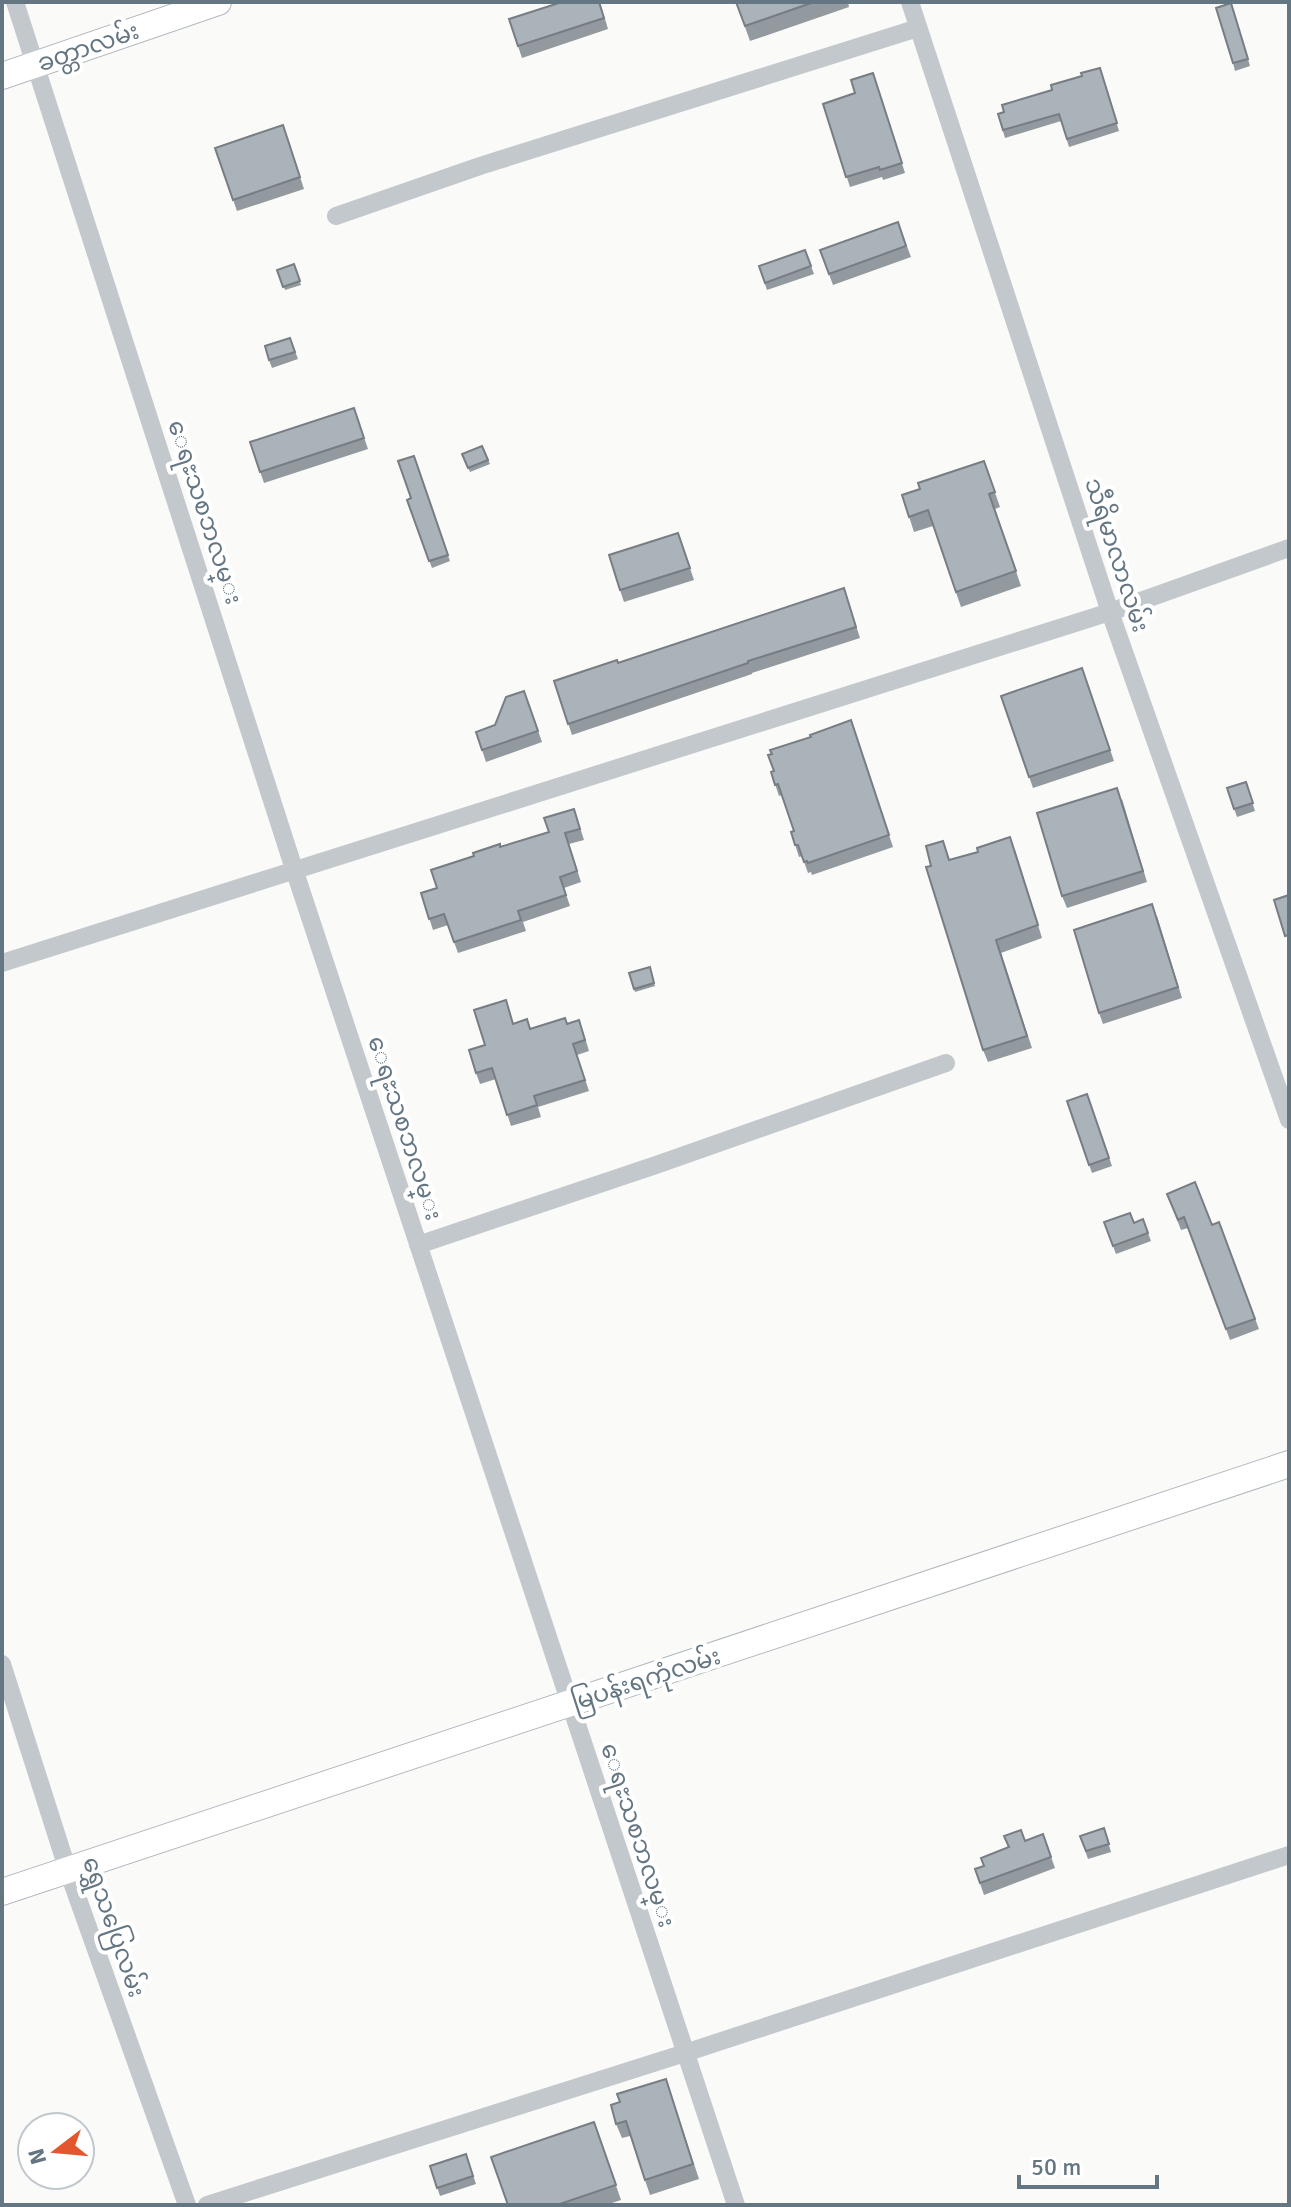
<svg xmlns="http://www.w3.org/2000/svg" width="1291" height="2207" font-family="Signika,'Noto Sans Myanmar',sans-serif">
	<rect width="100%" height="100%" fill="#fafaf8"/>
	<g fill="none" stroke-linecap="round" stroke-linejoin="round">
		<defs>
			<path id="secondary" d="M2,76L218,2
				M2,1892L1289,1464"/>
		</defs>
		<!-- secondary casing -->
		<use href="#secondary" stroke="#b3babf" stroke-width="28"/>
		<!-- street -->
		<path stroke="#c3c8cc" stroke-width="18" d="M15,2L294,869L736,2205
			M910,2L1110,612L1289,1120
			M336,216L480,166L918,28
			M2,963L1110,612L1289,548
			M418,1245L656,1165L946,1063
			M2,1664L68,1871L187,2205
			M207,2205L685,2053L1289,1855"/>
		<!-- secondary -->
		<use href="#secondary" stroke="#fff" stroke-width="26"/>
	</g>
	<!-- wall -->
	<path fill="#929a9f" d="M600,2L608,29L522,58L509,19Z
		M736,2H848L849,7L750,41Z
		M1234,11L1250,66L1235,71L1233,63Z
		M1100,68L1119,131L1069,147L1061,121L1005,138L998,114L1052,90Z
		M873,73L905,173L883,180L882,177L850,187L823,104L855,93Z
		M283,125L304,189L237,211L215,148Z
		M898,222L911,257L833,285L820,250Z
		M805,250L814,274L767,290L759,266Z
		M294,264L301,285L285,290L277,270Z
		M290,338L298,359L272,368L269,360Z
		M354,408L368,449L264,483L250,442Z
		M482,446L490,464L470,472L462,454Z
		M414,456L450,561L432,568L407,500L411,498Z
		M984,461L1000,507L995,509L1021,586L961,607L933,526L914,532L902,495L920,489Z
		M678,533L694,580L624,602L620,590Z
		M844,588L860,638L752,673V674L572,735L554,681L618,663Z
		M1082,668L1114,761L1033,788L1001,696Z
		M524,691L542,742L486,762L476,732L495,725Z
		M851,720L893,847L812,875L811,872L808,873L802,856L799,857L791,832L794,831L782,795L779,796L771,772Z
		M1246,782L1255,811L1237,817L1227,788Z
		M1122,799L1147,882L1067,908L1062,896Z
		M574,809L584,840L569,844L581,882L564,888L570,906L523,922L526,931L458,953L448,925L433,930L421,893L437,888L500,847L549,832Z
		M1015,850L1042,938L1001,953L1032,1048L988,1062L983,1050L950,860Z
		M1157,916L1182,998L1103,1024L1099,1013Z
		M650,967L655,986L635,992L629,973Z
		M514,1023L530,1029L567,1024L583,1031L589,1051L577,1055L589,1091L538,1107L541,1117L511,1126L496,1079L480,1084L476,1073L485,1045Z
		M1087,1094L1112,1166L1092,1173L1067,1101Z
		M1167,1194L1212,1225L1219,1222L1259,1329L1230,1340L1188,1228L1181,1230Z
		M1143,1219L1151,1241L1116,1254L1104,1222L1134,1223Z
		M1104,1828L1111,1852L1088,1859L1080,1836Z
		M1043,1834L1055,1868L984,1895L975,1869L984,1866L1025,1841Z
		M671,2094L699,2179L650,2195L630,2136L622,2138L616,2124L620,2102Z
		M594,2122L621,2200L606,2205H508Z
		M466,2154L476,2184L440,2196L430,2166Z"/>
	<!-- building -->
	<path fill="#aab3b9" stroke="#777d82" stroke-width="2" d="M562,2H599L604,18L518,46L509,19Z
		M736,2H814L745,26Z
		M1231,3L1248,59L1233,63L1216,8Z
		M1100,68L1117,123L1067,139L1059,114L1003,130L998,114L1004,112L1002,105L1052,90L1051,85L1082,76L1081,73Z
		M873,73L902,163L880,170L879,167L846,177L823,104L855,93L851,80Z
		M283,125L300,177L233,200L215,148Z
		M898,222L906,246L829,274L820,250Z
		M805,250L811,266L765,283L759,266Z
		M294,264L300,281L283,287L277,270Z
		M290,338L295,352L269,360L265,346Z
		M354,408L364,438L260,472L250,442Z
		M482,446L488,460L468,468L462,454Z
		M414,456L448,555L429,561L407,500L411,498L398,461Z
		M984,461L995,492L989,494L1016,571L956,592L928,510L909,517L902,495L920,489L918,483Z
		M678,533L690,568L620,590L609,555Z
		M844,588L856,627L748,661V663L568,724L554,681L617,660L618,663Z
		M1082,668L1110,750L1029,777L1001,696Z
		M524,691L538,731L482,750L476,732L495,725L506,697Z
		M851,720L889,835L808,863L807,861L804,862L798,845H795L791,832L794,831L778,784L775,785L771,772L774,771L768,755L772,754L770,750L811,737L810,735Z
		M1246,782L1253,803L1234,809L1227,788Z
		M1117,788L1143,871L1062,896L1037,813Z
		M574,809L580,829L565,833L577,871L560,877L566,895L518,911L521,920L454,942L444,914L429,919L421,893L437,888L431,870L474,856L473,853L500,844V847L549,832L544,818Z
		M1010,837L1038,925L996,940L1027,1036L983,1050L926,867L931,866L926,846L943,841L949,860L978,852L977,848Z
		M1289,895V935L1285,936L1274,900Z
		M1152,904L1178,987L1099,1013L1074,930Z
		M650,967L654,983L634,989L629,973Z
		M506,1000L513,1024L527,1019L530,1029L565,1018L567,1024L579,1020L585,1040L573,1044L585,1080L534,1096L537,1105L507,1115L492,1068L476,1073L469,1050L485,1045L474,1010Z
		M1087,1094L1109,1158L1089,1165L1067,1101Z
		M1195,1182L1212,1225L1219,1222L1255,1319L1226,1329L1184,1217L1178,1220L1167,1194Z
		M1130,1213L1134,1223L1143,1219L1148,1233L1113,1246L1104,1222Z
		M1104,1828L1109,1844L1086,1851L1080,1836Z
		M1021,1830L1025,1841L1043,1834L1051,1857L980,1883L975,1869L984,1866L981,1858L1009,1847L1004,1836Z
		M666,2079L693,2164L645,2180L626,2121L616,2124L611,2105L620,2102L617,2094Z
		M594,2122L616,2185L557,2205H508L491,2157Z
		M466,2154L473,2176L437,2188L430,2166Z"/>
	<g text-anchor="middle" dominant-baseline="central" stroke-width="8" stroke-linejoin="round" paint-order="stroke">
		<!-- street labels -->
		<g font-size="24" fill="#657683" stroke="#fff">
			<text transform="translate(88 47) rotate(-19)">ခတ္တာလမ်း</text>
			<text transform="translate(205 512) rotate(72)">ေရႊသစၥာလမ္း</text>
			<text transform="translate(1117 555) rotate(72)">သီရိမာလာလမ်း</text>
			<text transform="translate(405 1128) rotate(72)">ေရႊသစၥာလမ္း</text>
			<text transform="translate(646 1679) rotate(-18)">မြပန်းရကုံလမ်း</text>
			<text transform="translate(638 1835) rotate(72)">ေရႊသစၥာလမ္း</text>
			<text transform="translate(114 1927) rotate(71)">ရွှေသပြေလမ်း</text>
		</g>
	</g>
	<!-- border -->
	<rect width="1291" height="2207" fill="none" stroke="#657683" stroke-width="8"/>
	<!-- north arrow -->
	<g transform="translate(56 2151) rotate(254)"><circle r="38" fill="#ffffff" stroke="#c1c8cd" stroke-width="2"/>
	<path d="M0-6L14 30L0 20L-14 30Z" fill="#e4572e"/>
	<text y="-12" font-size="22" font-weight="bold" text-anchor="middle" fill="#657683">N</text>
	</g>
	<!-- scale -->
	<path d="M1019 2175v12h138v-12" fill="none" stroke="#657683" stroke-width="4"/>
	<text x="1031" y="2175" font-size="24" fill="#657683" stroke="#ffffff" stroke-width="6" paint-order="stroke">50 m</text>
</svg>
